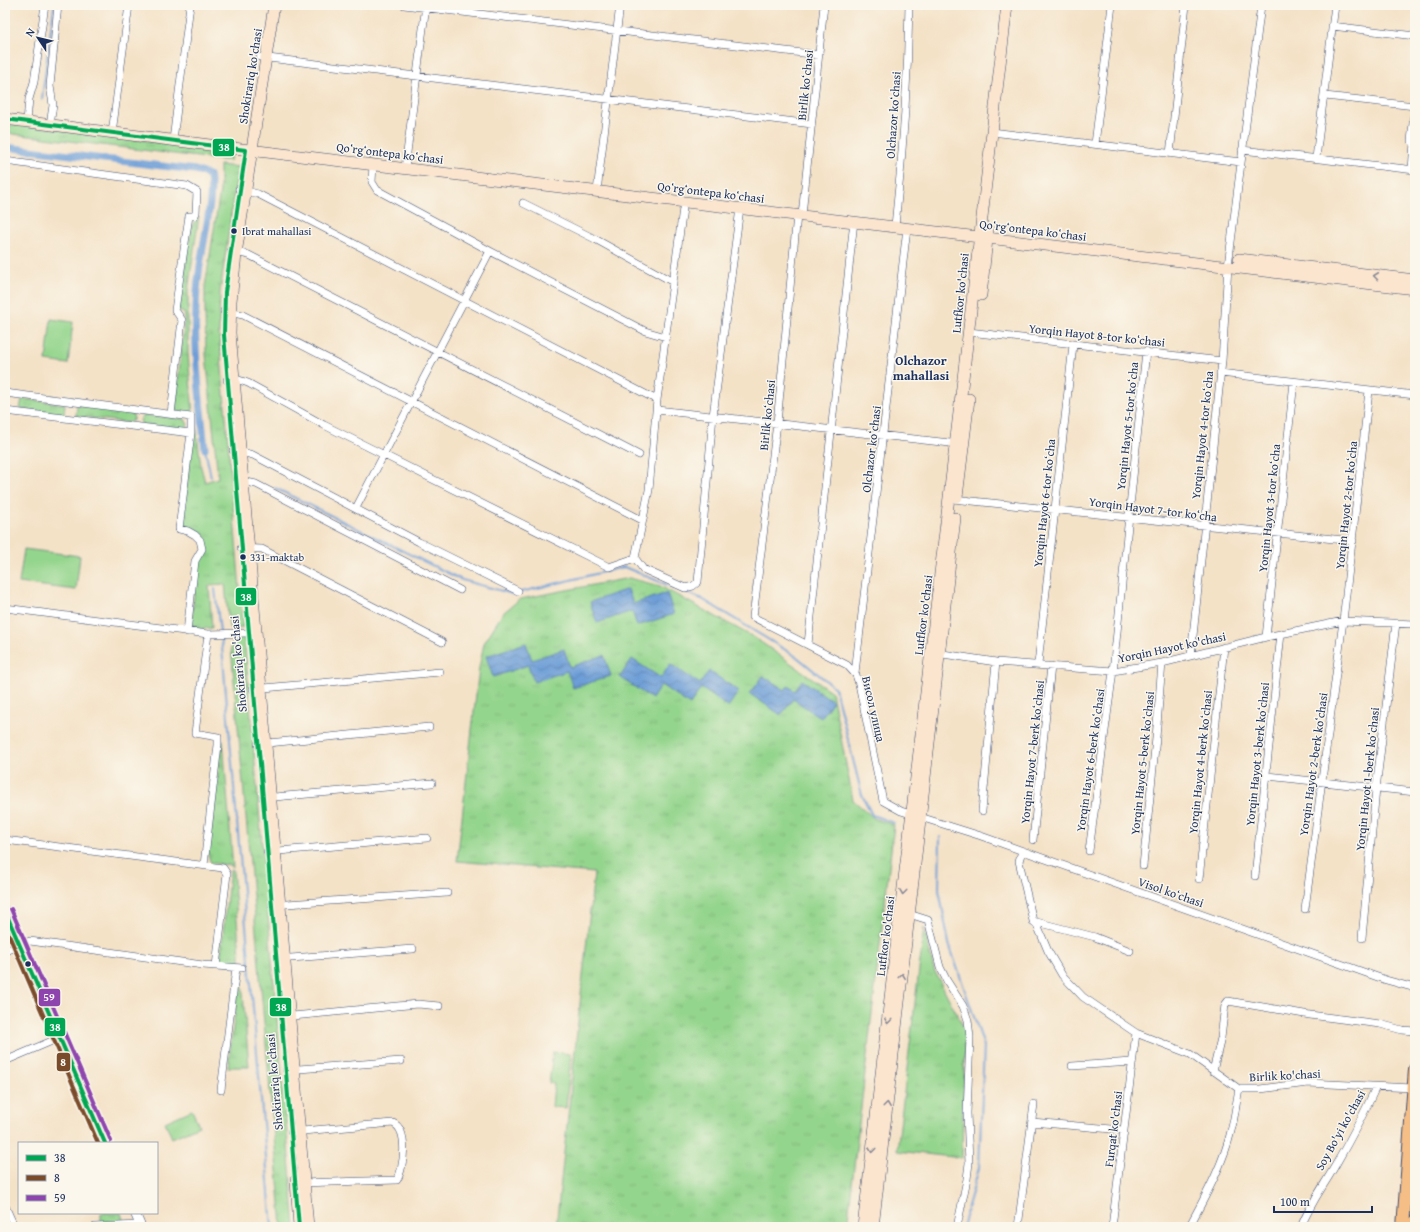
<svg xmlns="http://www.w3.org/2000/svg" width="1420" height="1232" font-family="'Gentium Book Plus',serif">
	<defs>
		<pattern id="grass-tufts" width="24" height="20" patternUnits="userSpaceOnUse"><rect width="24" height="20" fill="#94d58d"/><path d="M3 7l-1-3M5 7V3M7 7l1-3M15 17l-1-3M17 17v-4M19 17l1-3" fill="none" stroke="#7fb77c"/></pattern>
		<pattern id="water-waves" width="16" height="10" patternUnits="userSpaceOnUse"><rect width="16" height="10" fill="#6d9ed7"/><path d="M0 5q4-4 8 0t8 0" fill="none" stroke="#5981b2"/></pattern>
	</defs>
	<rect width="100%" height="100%" fill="#fbf7ec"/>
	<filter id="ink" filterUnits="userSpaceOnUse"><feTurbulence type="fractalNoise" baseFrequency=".025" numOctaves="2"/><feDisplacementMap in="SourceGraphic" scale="8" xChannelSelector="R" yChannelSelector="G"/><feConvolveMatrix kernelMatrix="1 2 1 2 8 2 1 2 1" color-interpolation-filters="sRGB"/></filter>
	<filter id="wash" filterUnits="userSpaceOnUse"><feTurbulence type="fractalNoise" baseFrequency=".012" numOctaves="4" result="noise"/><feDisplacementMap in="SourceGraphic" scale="16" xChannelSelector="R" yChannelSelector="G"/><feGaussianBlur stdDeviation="0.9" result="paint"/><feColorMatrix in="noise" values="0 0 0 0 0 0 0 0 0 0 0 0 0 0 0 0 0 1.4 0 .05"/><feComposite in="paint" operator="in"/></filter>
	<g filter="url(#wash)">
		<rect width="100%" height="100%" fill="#f4e2c7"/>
		<!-- grass -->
		<path fill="url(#grass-tufts)" stroke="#588276" d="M15,124L219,150L231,157L230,161L13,134L8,132L9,126Z
			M220,165L238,167L220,292L219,332L243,627L231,629L229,627L225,584L209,585L212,628L195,629L192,627C191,623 196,570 198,565C199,562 202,560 203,557C207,549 204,541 203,533L185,529L182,524L195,416L201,467L205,482L218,478L206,354L205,313V287L220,191Z
			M199,216L188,291V354L193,414L175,411L185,314L178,310L192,225Z
			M22,399L65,404L64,415L20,409Z
			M77,405L129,413L133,415L134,419L130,423L76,416Z
			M144,415L185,419L188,425L185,429L142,425L140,420Z
			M629,578L660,586L755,638L832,692L853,800L875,819L894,825L847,1227H556L594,873L457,861L479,668L484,643L503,613L520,599Z
			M244,636L295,1227H282L231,647L236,637Z
			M222,741H223L233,868L230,865L211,863L208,855Z
			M230,870H233L249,1067H228L241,966L221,963L220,961Z
			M924,928L934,970L965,1030L962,1158L897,1151Z
			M101,1213H121L124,1223L101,1224Z"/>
		<!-- park -->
		<path fill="#94d58d" stroke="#588276" d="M51,319L73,322L68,364L46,361Z
			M24,549L80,556L76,590L19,583Z
			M553,1052L571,1054L566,1108L552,1107L554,1084L549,1083Z
			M192,1110L199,1126L172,1138L165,1122Z"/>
		<!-- water -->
		<path fill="url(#water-waves)" stroke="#44669a" d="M628,589L633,604L667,593L674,614L637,626L632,611L597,623L590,602Z
			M526,643L532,660L564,649L570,667L604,655L611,676L573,688L567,671L534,682L528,665L493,677L486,656Z
			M632,659L661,678L670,664L700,684L709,671L739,691L728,707L701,688L690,705L661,685L652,699L620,677Z
			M763,676L785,690L788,686L795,691L802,680L833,701L821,718L793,699L781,715L750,694Z"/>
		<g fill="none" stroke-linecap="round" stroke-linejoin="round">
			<!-- stream -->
			<path stroke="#6d9ed7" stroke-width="2" d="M42,99L54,5
				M205,449L211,477
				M275,488L462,580L513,594L624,567L702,599L797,657L835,688L862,795L872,815L894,823
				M215,589L220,632
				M221,636L272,1227
				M940,837L939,890L949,944L984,1046L979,1168L962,1227"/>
			<!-- canal -->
			<path stroke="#6d9ed7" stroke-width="7" d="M5,147L195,170L209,175C216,187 202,249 200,266C190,326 199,389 205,449"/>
		</g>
	</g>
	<g filter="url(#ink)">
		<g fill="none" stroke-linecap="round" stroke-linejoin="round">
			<defs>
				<path id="minor" d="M404,5L819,55
					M5,13L6,5
					M1332,26L1415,36
					M260,57L812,124
					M1325,96L1415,106
					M27,121L29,99L34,82L45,5
					M50,125L53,105L50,86L58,5
					M992,132L1241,162
					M112,133L129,5
					M173,140L190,5
					M1095,144L1112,5
					M1242,150L1415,170
					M1170,154L1186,5
					M1316,158L1335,5
					M5,161L187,186L197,192L196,213L194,216H189L175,310L182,320L171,414
					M373,165L372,182L377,190L490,251L645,331L666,337
					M405,168L426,5
					M1412,170L1414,142L1411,141L1415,106
					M239,189L258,194L657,400
					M597,191L620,5
					M523,203L595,239L673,282
					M797,215L777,423L753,617L847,665L856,675L859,684L883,801L901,811L981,836L1386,980L1415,988
					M802,215L824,5
					M895,226C903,153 908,79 909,5
					M231,251L249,255L639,455
					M224,311L243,315L642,520
					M969,332L1222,361
					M1220,373L1415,395
					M227,380H239L248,383L324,425L609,567L635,558L649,490L657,400L684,201
					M5,393L191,417V433L179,529L188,531L195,535L200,540L202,549L195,561L187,632
					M657,410L959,444
					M5,411L191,433
					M233,450L253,455L419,542L518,591
					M242,481L256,484L460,590
					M953,499L1353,541
					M356,508L490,251
					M241,548L262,549L442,642
					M635,558L643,569L685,588L693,586L698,582L713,416L740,208
					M5,608L208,634L248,633
					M1266,637L1294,382
					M808,644L854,221
					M936,653L996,662L1113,671L1162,663L1266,637L1343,621L1415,624
					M1191,655L1222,361L1228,266L1261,5
					M1038,664L1073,345
					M855,673L907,228
					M253,689L440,672
					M258,744L429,727
					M1267,776L1415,792
					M263,798L432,783
					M982,811L996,662
					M5,840L223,868L227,874L216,966
					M1033,840L1051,666
					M1022,851L1019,861L1033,921L1037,925L1048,951L1062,975L1083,997L1136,1033L1190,1054L1239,1089H1260L1308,1083L1413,1088
					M1089,851L1113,671L1146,351
					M267,852L427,838
					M204,865L218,745V737L195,733L208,634
					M1143,866L1156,738L1162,663
					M1255,876L1281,634
					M1199,879L1224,647
					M272,905L447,893
					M1305,909L1343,621L1369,391
					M909,914L928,920L940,967L947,981L963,1006L968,1020L970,1037L967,1113L969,1163L967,1179L957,1227
					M1033,921L1095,937L1130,951
					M1362,938L1376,789L1396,623
					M5,951L30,941L203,965L242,968
					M277,959L413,949
					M282,1017L418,1004L439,1006
					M5,1061L59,1038
					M1072,1066L1132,1062
					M286,1070L401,1061
					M1213,1071L1221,1038L1225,1005L1228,1001L1310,1015L1380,1024L1402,1030L1415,1031
					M221,1090L236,968
					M1032,1122L1123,1130
					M291,1132L393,1123C409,1130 404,1168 397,1180L300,1183
					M5,1206L14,1226
					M5,1226L29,1227
					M95,1227L140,1225
					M1018,1227L1034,1104
					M1112,1227L1136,1033
					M1189,1227C1205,1197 1223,1165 1231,1131C1235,1117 1236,1103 1239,1089
					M1301,1227C1310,1204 1323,1187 1335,1166C1350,1140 1364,1114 1376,1087"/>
				<path id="tertiary" d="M5,911L105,1143
					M135,1213L141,1227"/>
				<path id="secondary" d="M274,5L236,254L231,301L230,333L308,1227
					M5,119L249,150L1415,289
					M1239,259L1415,280
					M981,295L988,230
					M957,497L969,399
					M296,1180L299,1227
					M863,1227L1007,5
					M873,1227L955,518"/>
				<path id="primary" d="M1403,1227L1415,1069
					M1415,1227V1221"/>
			</defs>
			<!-- minor casing -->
			<use href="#minor" stroke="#3c4a6e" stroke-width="8"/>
			<!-- tertiary casing -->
			<use href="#tertiary" stroke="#3c4a6e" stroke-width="10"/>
			<!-- secondary casing -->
			<use href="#secondary" stroke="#3c4a6e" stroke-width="12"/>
			<!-- primary casing -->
			<use href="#primary" stroke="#3c4a6e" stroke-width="14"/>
			<!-- minor -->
			<use href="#minor" stroke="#fff" stroke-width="7"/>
			<!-- tertiary -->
			<use href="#tertiary" stroke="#fff" stroke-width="9"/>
			<!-- secondary -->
			<use href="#secondary" stroke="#fbe5cf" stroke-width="11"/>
			<!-- primary -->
			<use href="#primary" stroke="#f5be86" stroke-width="12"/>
			<defs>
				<path id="bus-1" d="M5,119L246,150L225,292L224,335L299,1227
					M5,911L105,1143"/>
				<path id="bus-2" d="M5,926L98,1143"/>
				<path id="bus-3" d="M11,909L111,1141"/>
			</defs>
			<!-- bus-1 casing -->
			<use href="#bus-1" stroke="#fbf7ec" stroke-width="7"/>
			<!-- bus-2 casing -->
			<use href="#bus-2" stroke="#fbf7ec" stroke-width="7"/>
			<!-- bus-3 casing -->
			<use href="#bus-3" stroke="#fbf7ec" stroke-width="7"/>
			<!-- bus-1 -->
			<use href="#bus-1" stroke="#00a651" stroke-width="4"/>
			<!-- bus-2 -->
			<use href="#bus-2" stroke="#7a4b2a" stroke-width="4"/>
			<!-- bus-3 -->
			<use href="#bus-3" stroke="#8e44ad" stroke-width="4"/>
		</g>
		<!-- one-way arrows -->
		<defs><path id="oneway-chevron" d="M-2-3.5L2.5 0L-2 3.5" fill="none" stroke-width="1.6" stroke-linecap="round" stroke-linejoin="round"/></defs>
		<g stroke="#8b8a96">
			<use href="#oneway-chevron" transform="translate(1376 276) rotate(-173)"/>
			<use href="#oneway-chevron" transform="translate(903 892) rotate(97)"/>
			<use href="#oneway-chevron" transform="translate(902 976) rotate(-83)"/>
			<use href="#oneway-chevron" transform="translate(888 1021) rotate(97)"/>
			<use href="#oneway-chevron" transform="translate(887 1105) rotate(-83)"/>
			<use href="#oneway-chevron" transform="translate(872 1150) rotate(97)"/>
		</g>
	</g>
	<!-- markers -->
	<g fill="#1b2f5e" stroke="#fbf7ec" stroke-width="1.5">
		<circle cx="234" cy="231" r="3.5"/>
		<circle cx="243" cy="557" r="3.5"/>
		<circle cx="28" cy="964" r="3.5"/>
	</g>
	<g text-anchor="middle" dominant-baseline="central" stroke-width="3" stroke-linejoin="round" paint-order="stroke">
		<!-- bus labels -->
		<g font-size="11" fill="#1b2f5e" stroke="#fbf7ec" text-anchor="start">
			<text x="242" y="231">Ibrat mahallasi</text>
			<text x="250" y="557">331-maktab</text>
		</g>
		<!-- street labels -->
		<g font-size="12" fill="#1b2f5e" stroke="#fbf7ec">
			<text transform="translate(250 76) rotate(-81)">Shokirariq ko'chasi</text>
			<text transform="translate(805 85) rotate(-84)">Birlik koʻchasi</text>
			<text transform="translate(893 115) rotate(-86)">Olchazor koʻchasi</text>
			<text transform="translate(390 153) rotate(7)">Qoʻrgʻontepa koʻchasi</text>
			<text transform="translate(711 192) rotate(7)">Qoʻrgʻontepa koʻchasi</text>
			<text transform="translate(1033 230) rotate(7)">Qoʻrgʻontepa koʻchasi</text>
			<text transform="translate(960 293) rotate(-84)">Lutfkor ko'chasi</text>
			<text transform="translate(1097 335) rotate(6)">Yorqin Hayot 8-tor koʻchasi</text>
			<text transform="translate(767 415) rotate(-84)">Birlik koʻchasi</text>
			<text transform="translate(1127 426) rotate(-84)">Yorqin Hayot 5-tor koʻcha</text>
			<text transform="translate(1202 435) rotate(-84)">Yorqin Hayot 4-tor koʻcha</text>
			<text transform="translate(871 449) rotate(-83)">Olchazor koʻchasi</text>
			<text transform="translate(1044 503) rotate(-84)">Yorqin Hayot 6-tor koʻcha</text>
			<text transform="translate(1346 505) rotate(-84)">Yorqin Hayot 2-tor koʻcha</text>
			<text transform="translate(1269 508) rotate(-84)">Yorqin Hayot 3-tor koʻcha</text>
			<text transform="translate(1153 509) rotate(7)">Yorqin Hayot 7-tor koʻcha</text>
			<text transform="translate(923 615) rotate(-83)">Lutfkor ko'chasi</text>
			<text transform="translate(1172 647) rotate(-12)">Yorqin Hayot ko'chasi</text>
			<text transform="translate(238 664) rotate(-95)">Shokirariq ko'chasi</text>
			<text transform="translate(874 709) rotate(77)">Висол улица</text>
			<text transform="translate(1032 752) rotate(-84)">Yorqin Hayot 7-berk koʻchasi</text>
			<text transform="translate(1257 754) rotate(-84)">Yorqin Hayot 3-berk koʻchasi</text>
			<text transform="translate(1090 760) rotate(-82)">Yorqin Hayot 6-berk koʻchasi</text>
			<text transform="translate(1200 762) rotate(-84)">Yorqin Hayot 4-berk koʻchasi</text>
			<text transform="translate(1142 763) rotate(-84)">Yorqin Hayot 5-berk koʻchasi</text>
			<text transform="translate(1313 764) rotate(-82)">Yorqin Hayot 2-berk koʻchasi</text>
			<text transform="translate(1367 779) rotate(-84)">Yorqin Hayot 1-berk koʻchasi</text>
			<text transform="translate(1171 892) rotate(19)">Visol koʻchasi</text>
			<text transform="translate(885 936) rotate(-83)">Lutfkor ko'chasi</text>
			<text transform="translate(1285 1075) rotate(-3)">Birlik ko'chasi</text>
			<text transform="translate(274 1082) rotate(-95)">Shokirariq ko'chasi</text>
			<text transform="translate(1113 1129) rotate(-83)">Furqat ko'chasi</text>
			<text transform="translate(1340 1130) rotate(-61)">Soy Bo'yi ko'chasi</text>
		</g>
		<!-- neighbourhood labels -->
		<g font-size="13" font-weight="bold" fill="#1b2f5e" stroke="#fbf7ec">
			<text x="921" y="360">Olchazor<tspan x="921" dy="15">mahallasi</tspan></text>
		</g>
	</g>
	<g stroke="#fbf7ec" stroke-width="1.5">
		<rect x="212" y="138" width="23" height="19" rx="4" fill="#00a651"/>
		<rect x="235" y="587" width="22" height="19" rx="4" fill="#00a651"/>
		<rect x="38" y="988" width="23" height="19" rx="4" fill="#8e44ad"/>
		<rect x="269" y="997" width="23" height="20" rx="4" fill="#00a651"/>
		<rect x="44" y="1017" width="22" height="20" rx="4" fill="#00a651"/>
		<rect x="56" y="1052" width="15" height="20" rx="4" fill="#7a4b2a"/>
	</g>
	<g font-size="11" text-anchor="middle" font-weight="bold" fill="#fff">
		<text x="224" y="151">38</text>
		<text x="246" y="601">38</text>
		<text x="49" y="1001">59</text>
		<text x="281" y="1011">38</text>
		<text x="55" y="1031">38</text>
		<text x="63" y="1066">8</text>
	</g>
	<!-- margin -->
	<rect width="1420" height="1232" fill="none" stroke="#fbf7ec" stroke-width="20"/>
	<!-- legend -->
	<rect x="18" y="1142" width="140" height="72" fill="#fbf7ec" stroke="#a1a7b3"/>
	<rect x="26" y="1155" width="20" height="6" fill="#00a651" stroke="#a1a7b3"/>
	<text x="54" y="1162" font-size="12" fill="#1b2f5e">38</text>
	<rect x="26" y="1175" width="20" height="6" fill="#7a4b2a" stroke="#a1a7b3"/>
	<text x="54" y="1182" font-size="12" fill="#1b2f5e">8</text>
	<rect x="26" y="1195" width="20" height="6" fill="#8e44ad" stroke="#a1a7b3"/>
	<text x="54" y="1202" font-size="12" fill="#1b2f5e">59</text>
	<!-- north arrow -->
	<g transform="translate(38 38) rotate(305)" stroke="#fbf7ec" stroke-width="3" paint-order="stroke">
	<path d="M0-3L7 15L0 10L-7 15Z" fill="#1b2f5e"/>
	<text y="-6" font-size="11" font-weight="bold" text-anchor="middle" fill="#1b2f5e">N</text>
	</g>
	<!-- scale -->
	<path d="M1274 1206v6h98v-6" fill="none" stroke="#1b2f5e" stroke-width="2"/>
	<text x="1280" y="1206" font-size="12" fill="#1b2f5e" stroke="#fbf7ec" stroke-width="3" paint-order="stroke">100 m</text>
</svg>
